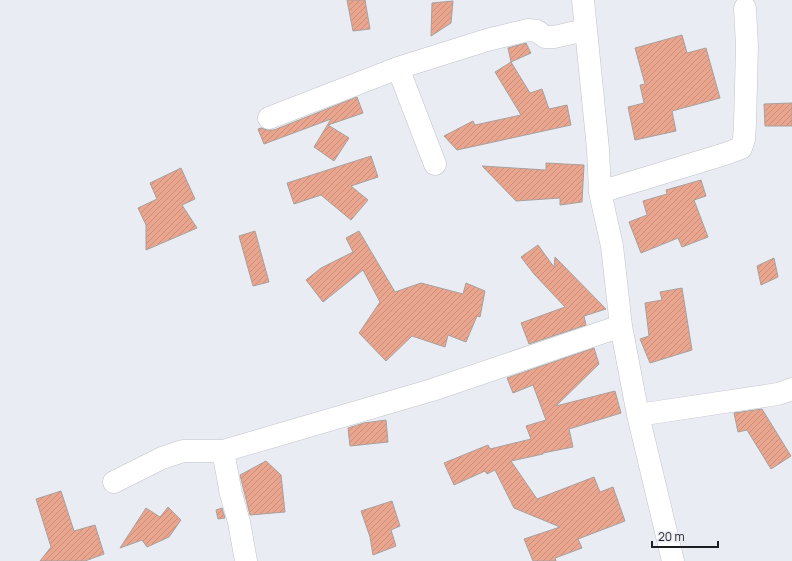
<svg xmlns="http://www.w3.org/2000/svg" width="792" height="561" font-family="Manrope,sans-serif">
	<defs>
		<pattern id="building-hatch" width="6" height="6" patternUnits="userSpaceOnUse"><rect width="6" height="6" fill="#eaa58e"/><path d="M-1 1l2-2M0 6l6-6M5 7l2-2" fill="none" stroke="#c88e7a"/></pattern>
	</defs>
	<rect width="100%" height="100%" fill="#eaecf4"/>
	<!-- building -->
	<path fill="url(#building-hatch)" stroke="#a8a09d" d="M347,0H365L370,29L353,31Z
		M453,1L451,23L431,36L432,3Z
		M682,35L687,53L706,48L720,98L672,111L676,131L635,140L628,107L644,103L640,85L645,84L635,48Z
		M526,43L531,53L511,62L508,48Z
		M511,62L530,93L542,89L549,109L567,105L571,125L457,150L444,136L473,121L475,125L521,115L495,72Z
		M357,97L363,113L328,125L349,138L334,161L314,147L331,119L264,144L258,129L261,128L267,130H274Z
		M792,103V126H765L764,104Z
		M371,156L378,177L351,186L368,200L351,220L321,195L294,204L287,183Z
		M546,163L584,165L582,202L560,205V198L516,201L482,166L546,170Z
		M181,168L195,199L182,205L197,228L146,250V225L138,208L157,199L150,183Z
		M701,180L706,196L694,200L708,237L682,247L678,238L641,253L629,222L647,215L643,201L667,194L666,190Z
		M255,231L269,282L253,286L239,236Z
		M359,231L395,292L421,283L463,294L466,283L485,291L480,317L477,316L466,342L448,335L445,347L412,336L386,361L359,333L380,302L363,270L323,302L306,280L321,268L353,252L346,238Z
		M538,245L554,267L555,257L606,309L584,316L586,325L529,344L521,323L565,307L534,274L521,257Z
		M774,258L778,277L761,285L757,266Z
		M682,288L692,350L650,363L640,339L649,336L645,303L662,300L660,292Z
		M594,348L599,364L556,406L615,391L621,413L569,429L573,447L543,453V454L511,461L537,499L594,477L600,492L613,487L625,521L578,539L582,548L555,558L556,561H533L524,539L560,527L514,508L495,470L487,474L485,471L454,485L444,463L488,445L490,449L531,439L526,426L546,420L533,385L513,393L507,378Z
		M762,409L791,456L771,469L747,430L738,432L734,413Z
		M386,420L388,442L350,446L348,428L364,423Z
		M266,461L281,475L285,512L250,515L240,475Z
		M61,491L74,531L95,525L104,554L85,561H40L51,547L36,499Z
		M392,501L400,526L391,530L396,546L373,555L370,537L361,511Z
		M168,507L181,520L169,537L147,547L142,540L120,548L146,508L160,517Z
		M222,508L225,518L218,519L216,510Z"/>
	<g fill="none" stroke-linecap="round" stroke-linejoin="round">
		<defs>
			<path id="street" d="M583,0L598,149L600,192L612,246L621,326L638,415L673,561
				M398,68L435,164
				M269,118L398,68L487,40L528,30L537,31L545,37H554L585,30
				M600,192L725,154L741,148L744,139L745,124L747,46L745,8
				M638,415L778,394L792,389
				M223,451L231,494L239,522L246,561
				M114,482L162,458L183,451H223L432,390L621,326"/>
		</defs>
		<!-- street casing -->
		<use href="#street" stroke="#c1c3ca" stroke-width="23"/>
		<!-- street -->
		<use href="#street" stroke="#fff" stroke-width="22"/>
	</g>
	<!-- scale -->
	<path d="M652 541v6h66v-6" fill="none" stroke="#1d1e21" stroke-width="2"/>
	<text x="658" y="541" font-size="12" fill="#1d1e21" stroke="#eaecf4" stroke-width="3" paint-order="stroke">20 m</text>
</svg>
